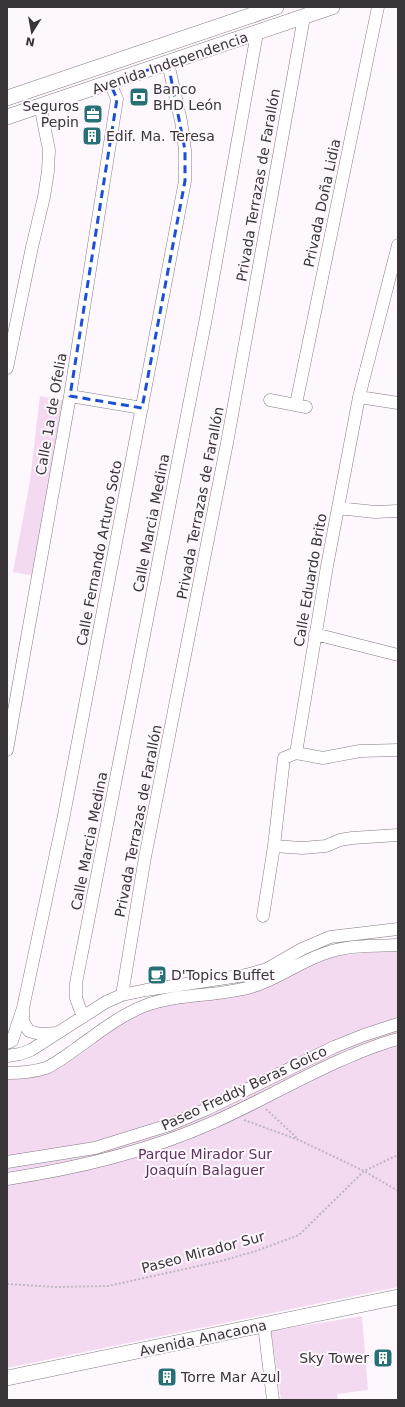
<svg xmlns="http://www.w3.org/2000/svg" width="405" height="1407" font-family="'DejaVu Sans',sans-serif">
	<rect width="100%" height="100%" fill="#fef8fe"/>
	<!-- green -->
	<path fill="#f4daf1" d="M40,396L63,400L35,576L13,572L30,481Z
		M398,950V1287L7,1368V1077H27L132,1018L151,1009L307,966L335,956Z
		M362,1316L368,1390L337,1394L338,1400H281L271,1331Z"/>
	<g fill="none" stroke-linecap="round" stroke-linejoin="round">
		<defs>
			<path id="minor" d="M7,368L32,247L44,197L48,171L49,150L40,105
				M70,396L142,408
				M359,397L398,403
				M270,400L306,407
				M296,404L378,7
				M338,508L375,512L398,511
				M315,634L398,655
				M7,750L70,396L117,99L110,83
				M296,753L327,566L359,397L398,245
				M296,753L323,758L360,751L398,750
				M274,846L302,848L326,846L340,840L352,838L398,835
				M263,916L274,846L284,758L296,753
				M122,995L145,857L227,443L304,17
				M23,1011V1022L29,1031L40,1034L57,1033
				M83,1017L76,998V983L206,318L257,33
				M7,1043L12,1041L23,1008L63,820L185,181V150L181,121L168,63
				M7,1056L20,1054L31,1050L106,1002L122,995L146,990L246,975L267,969L302,949L330,937L398,929
				M7,1073C20,1073 33,1072 46,1068C57,1063 67,1055 77,1048C98,1033 119,1016 144,1006C177,993 216,997 251,987C279,979 301,960 329,952C350,945 375,946 398,945
				M7,1162L95,1148L169,1125L207,1109L334,1047L364,1035L398,1024
				M7,1179C78,1168 147,1152 214,1122C257,1103 298,1079 341,1060C360,1052 378,1044 398,1039
				M264,1325L273,1400"/>
			<path id="major" d="M7,98L276,7
				M7,117L332,7
				M7,1378L398,1297"/>
		</defs>
		<!-- minor casing -->
		<use href="#minor" stroke="#847b83" stroke-width="13"/>
		<!-- major casing -->
		<use href="#major" stroke="#847b83" stroke-width="16"/>
		<!-- path -->
		<path stroke="#bdb7bd" stroke-width="2" stroke-dasharray="2 2" stroke-linecap="butt" d="M266,1109L298,1139
			M244,1120L299,1140L364,1171L398,1191
			M7,1284L57,1287L108,1286L221,1261L256,1251L299,1235L364,1171L398,1155"/>
		<!-- minor -->
		<use href="#minor" stroke="#fff" stroke-width="12"/>
		<!-- major -->
		<use href="#major" stroke="#fff" stroke-width="15"/>
	</g>
	<!-- marked area -->
	<path fill="none" stroke="#1d4ed8" stroke-width="3" stroke-dasharray="8 5" stroke-linejoin="round" d="M168,63L185,150V181L142,408L70,396L117,99L110,83Z"/>
	<!-- icons -->
	<defs>
		<symbol id="bank-square" viewBox="-11 -11 22 22"><rect x="-9" y="-9" width="18" height="18" rx="4" fill="#277176" stroke="#fef8fe"/><path d="M-6-4H6V4H-6ZM0-2.3a2.3 2.3 0 1 0 0 4.6a2.3 2.3 0 1 0 0-4.6Z" fill="#fff"/></symbol>
		<symbol id="office-square" viewBox="-11 -11 22 22"><rect x="-9" y="-9" width="18" height="18" rx="4" fill="#277176" stroke="#fef8fe"/><path d="M-6-3h4V-5.5h4V-3h4V5H-6ZM-1-4.5V-3h2v-1.5ZM-6 0V1H6V0Z" fill="#fff"/></symbol>
		<symbol id="building-square" viewBox="-11 -11 22 22"><rect x="-9" y="-9" width="18" height="18" rx="4" fill="#277176" stroke="#fef8fe"/><path d="M-4-6H4V6H1V3H-1V6H-4ZM-2.5-4.3h1.7v1.8h-1.7ZM.8-4.3h1.7v1.8H.8ZM-2.5-1h1.7V.8h-1.7ZM.8-1h1.7V.8H.8Z" fill="#fff"/></symbol>
		<symbol id="cafe-square" viewBox="-11 -11 22 22"><rect x="-9" y="-9" width="18" height="18" rx="4" fill="#277176" stroke="#fef8fe"/><path d="M-5.5-4.5H6V0H3Q3 3.5 0 3.5H-2.5Q-5.5 3.5-5.5 0ZM3-3.2v2h1.7v-2ZM-6 4.5H4V6H-6Z" fill="#fff"/></symbol>
	</defs>
	<g fill-rule="evenodd">
		<use href="#bank-square" x="128" y="86" width="22" height="22"/>
		<use href="#office-square" x="82" y="103" width="22" height="22"/>
		<use href="#building-square" x="81" y="125" width="22" height="22"/>
		<use href="#cafe-square" x="146" y="964" width="22" height="22"/>
		<use href="#building-square" x="372" y="1347" width="22" height="22"/>
		<use href="#building-square" x="156" y="1366" width="22" height="22"/>
	</g>
	<g text-anchor="middle" dominant-baseline="central" stroke-width="4" stroke-linejoin="round" paint-order="stroke">
		<!-- street labels -->
		<g font-size="14" fill="#393539" stroke="#fef8fe">
			<text transform="translate(170 63) rotate(-19)">Avenida Independencia</text>
			<text transform="translate(258 185) rotate(-80)">Privada Terrazas de Farallón</text>
			<text transform="translate(322 203) rotate(-78)">Privada Doña Lidia</text>
			<text transform="translate(51 414) rotate(-80)">Calle 1a de Ofelia</text>
			<text transform="translate(200 503) rotate(-79)">Privada Terrazas de Farallón</text>
			<text transform="translate(151 523) rotate(-79)">Calle Marcia Medina</text>
			<text transform="translate(99 553) rotate(-79)">Calle Fernando Arturo Soto</text>
			<text transform="translate(310 580) rotate(-80)">Calle Eduardo Brito</text>
			<text transform="translate(138 821) rotate(-79)">Privada Terrazas de Farallón</text>
			<text transform="translate(89 841) rotate(-79)">Calle Marcia Medina</text>
			<text transform="translate(244 1088) rotate(-25)">Paseo Freddy Beras Goico</text>
			<text transform="translate(203 1252) rotate(-15)">Paseo Mirador Sur</text>
			<text transform="translate(203 1338) rotate(-12)">Avenida Anacaona</text>
		</g>
		<!-- poi labels -->
		<g font-size="14" fill="#393539" stroke="#fef8fe" text-anchor="start">
			<text x="153" y="89">Banco<tspan x="153" dy="16">BHD León</tspan></text>
			<text x="79" y="106" text-anchor="end">Seguros<tspan x="79" dy="16">Pepin</tspan></text>
			<text x="106" y="136">Edif. Ma. Teresa</text>
			<text x="171" y="975">D'Topics Buffet</text>
			<text x="369" y="1358" text-anchor="end">Sky Tower</text>
			<text x="181" y="1377">Torre Mar Azul</text>
		</g>
		<!-- park labels -->
		<g font-size="14" fill="#5f325d" stroke="#fef8fe">
			<text x="205" y="1154">Parque Mirador Sur<tspan x="205" dy="16">Joaquín Balaguer</tspan></text>
		</g>
	</g>
	<!-- border -->
	<rect width="405" height="1407" fill="none" stroke="#393539" stroke-width="16"/>
	<!-- north arrow -->
	<g transform="translate(32 32) rotate(191)" stroke="#fef8fe" stroke-width="3" paint-order="stroke">
	<path d="M0-3L7 15L0 10L-7 15Z" fill="#393539"/>
	<text y="-6" font-size="11" font-weight="bold" text-anchor="middle" fill="#393539">N</text>
	</g>
</svg>
